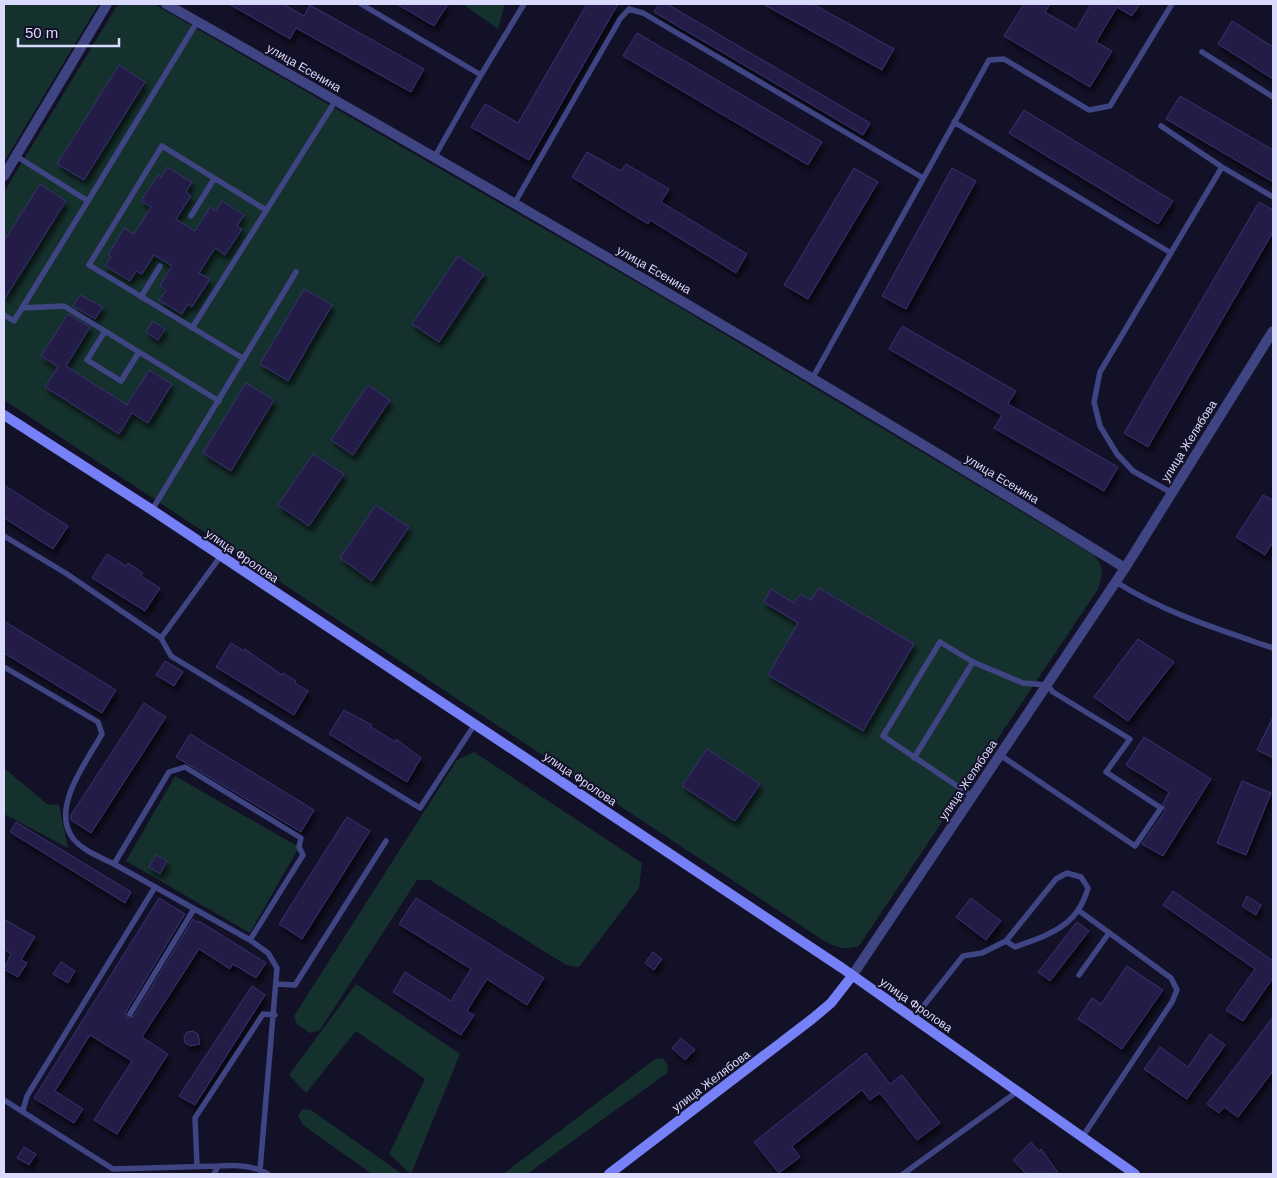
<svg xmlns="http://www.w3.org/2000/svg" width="1277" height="1178" font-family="Helvetica,sans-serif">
	<defs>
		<filter id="shadow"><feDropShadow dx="3" dy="5.5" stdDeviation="2.5" flood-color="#0009"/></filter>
	</defs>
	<rect width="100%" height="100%" fill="#131127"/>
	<!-- green -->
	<path fill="#15312d" d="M4,4H99L4,162Z
		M118,4H154L659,295L1094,555C1104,567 1103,575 1098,589L859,946C846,950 838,948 826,942L4,400V192Z
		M463,4H505L498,29Z
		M474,752L642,863L639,888L579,967L566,965L430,880H417L320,1030L310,1033L297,1024L294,1016L457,760Z
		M4,768L47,804L59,805L68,848L4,814Z
		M175,776L299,847L250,933L126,861Z
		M356,984L460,1054L411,1174L389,1154L425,1079L356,1031L306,1093L289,1075Z
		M663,1058L668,1066L667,1073L527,1174H503L655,1059Z
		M302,1109L311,1110L402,1174H372L303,1125L298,1116Z"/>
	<!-- building -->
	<path fill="#221e47" stroke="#383272" filter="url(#shadow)" d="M229,4H283L304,16L310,5L424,69L411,92L296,28L290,39Z
		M397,4H448L434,26Z
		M587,4H618L529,160L471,127L485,104L518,123Z
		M659,4H667L870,123L863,135L654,12Z
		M763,4H813L894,49L882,70Z
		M1024,4H1050L1045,12L1076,30L1091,4H1140L1132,16L1117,7L1096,42L1112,51L1090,87L1004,36Z
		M1232,21L1273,47V79L1218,44Z
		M637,33L822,142L808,165L623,56Z
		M119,65L145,82L84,180L57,164Z
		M1180,96L1273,150V182L1166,119Z
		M1024,110L1173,201L1158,224L1009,133Z
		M587,152L621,171L626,164L669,189L661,202L747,254L736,273L650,220L648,224L572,177Z
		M167,167L192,182L186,192L191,196L176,219L195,231L210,207L216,211L222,201L244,215L237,226L242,229L225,255L215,248L199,273L210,279L192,307L188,304L182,314L159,300L166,290L160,286L172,266L154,255L142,274L136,271L130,281L105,266L111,257L108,255L124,228L134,234L151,207L141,201L158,175L161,177Z
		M854,168L878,182L808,299L784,285Z
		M952,168L976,181L906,309L882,296Z
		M40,184L66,201L4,300V241Z
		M1259,202L1273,210V232L1148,447L1124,433Z
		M458,256L484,274L439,342L412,324Z
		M304,289L332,305L288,381L260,364Z
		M80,295L103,307L95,319L73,306Z
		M68,314L90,327L66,366L127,405L149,370L172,384L148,423L132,413L119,434L45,387L58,367L41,356Z
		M153,321L165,329L158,340L146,332Z
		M902,326L1016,391L1008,404L1118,467L1104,491L994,428L1002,415L889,349Z
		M246,383L274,400L231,471L203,453Z
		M368,385L390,400L353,455L331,440Z
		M313,454L344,474L309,526L278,505Z
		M4,485L68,526L53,549L4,518Z
		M1263,495L1273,500V542L1265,555L1236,537Z
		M376,505L409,527L372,581L340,558Z
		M107,554L126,566L128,563L143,573L141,576L160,588L145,611L92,578Z
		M819,588L914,644L863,731L768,675L798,623L764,602L771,589L794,603L800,594L811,600Z
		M4,621L116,690L102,713L4,653Z
		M1138,639L1174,662L1128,721L1094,697Z
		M231,643L244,651L245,649L282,675L283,673L296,681L295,683L308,691L294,715L216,667Z
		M165,661L183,672L174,686L156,675Z
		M144,703L166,717L91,833L71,820V815Z
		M344,710L372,725L371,727L395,742L396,739L421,758L407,782L329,734Z
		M1273,717V758L1257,750Z
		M190,734L314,810L301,832L176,757Z
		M1144,737L1211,779L1163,856L1142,844L1165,811L1163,804L1169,792L1126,765Z
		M707,749L760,784L735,821L682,786Z
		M1242,781L1271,793L1246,855L1217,843Z
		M347,817L370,831L302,939L279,924Z
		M16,822L131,892L125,903L10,832Z
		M156,855L167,861L160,874L149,867Z
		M1173,891L1273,961V978L1243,1021L1226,1010L1255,969L1163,905Z
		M1247,896L1261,905L1256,915L1242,906Z
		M159,898L185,914L126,1012L127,1018L134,1016L193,919L198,923L199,921L266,963L256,978L233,964L230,969L199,949L142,1037L168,1054L117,1134L94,1120L132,1061L90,1035L55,1091L83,1109L74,1123L34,1098Z
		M416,898L544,978L527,1005L487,979L467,1011L474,1015L461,1035L393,992L405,972L451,1001L471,969L399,924Z
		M971,898L1001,921L986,940L956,917Z
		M4,919L35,937L21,960L27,963L18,977L4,969L11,954L4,949Z
		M1077,922L1089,931L1050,981L1038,972Z
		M653,952L662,959L654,970L645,963Z
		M61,962L75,971L68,983L53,974Z
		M1127,966L1163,990L1122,1049L1078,1019L1092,998L1101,1004Z
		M252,986L265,995L195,1105L179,1096Z
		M1273,1017V1071L1238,1117L1224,1107L1219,1113L1207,1104Z
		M193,1031L198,1034L200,1044L190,1046L185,1043L184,1037L187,1032Z
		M1210,1034L1225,1045L1187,1099L1144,1069L1160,1047L1188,1067Z
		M681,1038L695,1050L685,1060L672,1048Z
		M866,1053L890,1084L902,1075L940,1123L917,1140L880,1093L870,1100L862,1090L792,1146L800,1157L779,1173L754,1142Z
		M1031,1142L1039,1151L1041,1149L1059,1174H1026L1013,1160Z
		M24,1147L36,1154L29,1165L17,1158Z"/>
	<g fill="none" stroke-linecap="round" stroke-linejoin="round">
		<!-- lane -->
		<path stroke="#3f4483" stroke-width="5.5" d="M361,4L481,75L435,156
			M1202,52L1273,97
			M481,75L524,4
			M954,122L1171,253
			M1161,126L1222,167L1273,197
			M88,201L197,22
			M514,204L620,19L629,9L643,13L923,178
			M191,216L214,179
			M141,297L160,266
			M22,308L64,306L219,401
			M4,315L14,321L88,201L16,156
			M192,328L336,100
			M105,331L87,360L121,381L139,352
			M244,359L89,265L162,146L266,210
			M812,379L989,60L1004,59L1089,110L1110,106L1172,4
			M1172,493L1133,471L1117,454L1100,426L1094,402L1100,372L1222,167
			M152,510L296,272
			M4,536L67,574L161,638
			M220,557L161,638L171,656L420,808L475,724
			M1116,582C1165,613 1218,629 1273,648
			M4,667L98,722L102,734C87,761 51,807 72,837C81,850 100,857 114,864L169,772L185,767L301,838L299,847L303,855L250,940L268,953L277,968L260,1170
			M914,758L973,662
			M972,796L883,736L940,642L973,662L1023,683L1047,685L1053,692L1130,739L1106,772L1161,808L1135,846L1000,755
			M114,864L250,940
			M1078,910L1171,978L1177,990L1172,1002L1083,1136
			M1079,975L1109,933
			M277,984L295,985L386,841
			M130,1014L194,909
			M914,1018L963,956L982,953L1006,941L1056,879L1067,873L1081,877L1088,888C1077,927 1050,934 1015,947L1006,941
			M4,1100L113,1169L218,1166
			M23,1110L27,1096L155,887
			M197,1166L195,1118L263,1014L275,1015
			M214,1174L218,1166C235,1165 253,1165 268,1174
			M903,1174L1018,1091"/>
		<!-- street -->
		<path stroke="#3f4483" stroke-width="10" d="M166,4C488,186 809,373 1125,568
			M4,176L107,4
			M852,976L1125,568L1273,331"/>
		<!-- secondary -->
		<path stroke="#7681f7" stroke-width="10" d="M4,415L152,510L842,968L1135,1174
			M609,1174L812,1019L831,1003L852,976"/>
	</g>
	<g text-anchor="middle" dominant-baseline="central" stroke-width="4" stroke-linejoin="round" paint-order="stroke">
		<!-- street labels -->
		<g font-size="12" fill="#dadafd" stroke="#131127">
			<text transform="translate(304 68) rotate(30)">улица Есенина</text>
			<text transform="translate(654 270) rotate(30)">улица Есенина</text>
			<text transform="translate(1189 441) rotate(-58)">улица Желябова</text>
			<text transform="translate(1002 479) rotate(31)">улица Есенина</text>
			<text transform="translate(242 556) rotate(34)">улица Фролова</text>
			<text transform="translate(580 779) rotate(34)">улица Фролова</text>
			<text transform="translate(968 780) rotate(-56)">улица Желябова</text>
			<text transform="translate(916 1005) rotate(35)">улица Фролова</text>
			<text transform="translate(711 1081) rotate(-37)">улица Желябова</text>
		</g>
	</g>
	<!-- border -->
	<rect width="1277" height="1178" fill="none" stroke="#dadafd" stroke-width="10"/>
	<!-- scale -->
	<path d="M18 38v8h101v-8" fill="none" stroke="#dadafd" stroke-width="2.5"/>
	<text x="25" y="38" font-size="15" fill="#dadafd" stroke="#131127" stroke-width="4" paint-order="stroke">50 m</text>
</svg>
